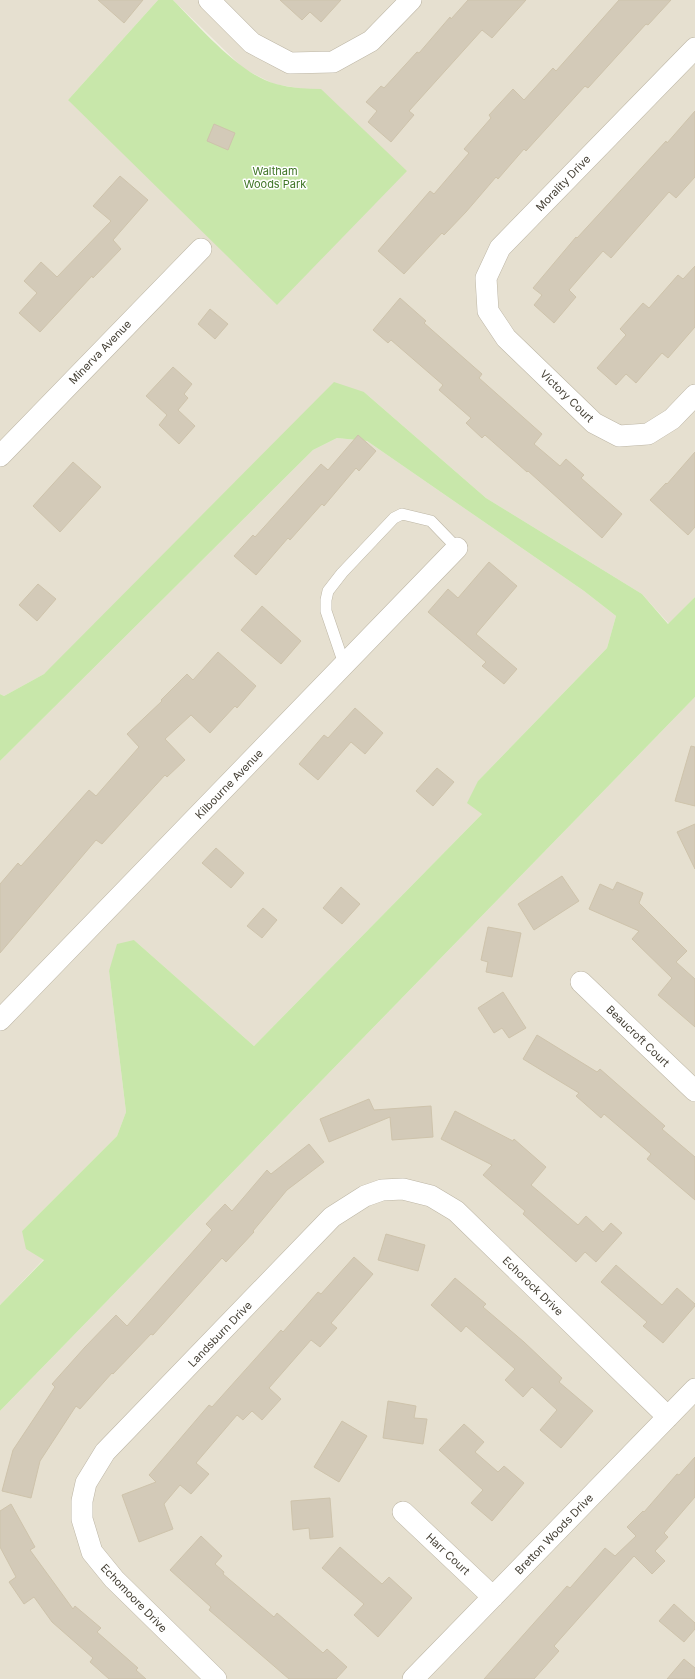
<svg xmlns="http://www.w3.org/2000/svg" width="695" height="1679" font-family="Inter,sans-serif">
	<rect width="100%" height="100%" fill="#f2eee3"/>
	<!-- residential -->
	<path fill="#e6e0d0" d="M0,0H158L68,100L321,89H304L274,84L244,69L173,0H695V597L669,624L642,594L486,498L364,392L44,674L4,696L0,694Z
		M337,438L367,441L584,591L616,616L607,648L478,781L482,814L254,1046L134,940L109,971L126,1112L117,1136L22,1231L44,1259L0,1305V761L313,450Z
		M695,697V1679H0V1411Z"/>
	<!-- green -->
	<path fill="#c8e7aa" d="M158,0H173C200,27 239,74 276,84C291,88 306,89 321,89L407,171L277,305L68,100Z
		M334,382L364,392L486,498L642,594L668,624L695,597V697L0,1411V1305L44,1260L26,1249L22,1231L117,1136L126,1112L109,971L117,944L134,940L254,1046L482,814L467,803L478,781L607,648L616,616L584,591L367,441L337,438L313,450L0,761V694L4,696L44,674Z"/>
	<!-- building -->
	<path fill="#d3cab8" stroke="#cec3ab" d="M98,0H143L124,23Z
		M280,0H341L321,22L310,12L302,20Z
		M468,0H526L492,38L482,30L409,111L414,115L391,142L368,122L377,111L366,102L381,86L384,88L417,52L419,53L450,17L451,19Z
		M619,0H671L648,25L646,24L588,88L585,86L526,151L524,149L498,179L496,177L466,212L444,235L442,233L404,274L378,251L430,191L434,194L469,153L464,149L491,118L489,115L513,89L524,100L553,68L556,71Z
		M695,111V177L676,198L669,192L611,258L603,251L569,290L576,297L554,323L534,305L542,295L533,288L576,237L577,238L666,141L667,143Z
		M214,124L235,133L228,150L207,141Z
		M120,176L148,200L113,240L121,249L93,278L92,276L40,332L19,313L37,293L24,281L41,262L57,277L111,221L93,206Z
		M695,266V327L668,358L662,353L636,383L626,374L616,385L597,368L626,335L620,329L643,303L649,308L678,275L683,279Z
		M400,298L426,321L424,323L482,374L479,378L542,434L534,444L560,466L566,459L584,475L581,478L622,514L602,538L528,471L527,472L485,435L482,438L466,423L471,418L439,390L443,385L391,340L388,343L373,330Z
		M210,309L228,324L215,339L198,324Z
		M173,367L192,384L184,394L188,398L178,410L195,426L179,444L159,425L167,415L146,396Z
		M358,435L376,451L359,471L356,468L324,506L322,504L290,540L288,538L256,575L234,556L253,535L255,537L321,464L328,470Z
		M695,452V527L688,535L650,500L666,483L667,484Z
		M73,462L101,487L60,532L33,506Z
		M489,562L517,586L476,634L517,669L504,684L482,666L486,662L428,612L448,589L458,598Z
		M38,584L56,599L37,621L19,605Z
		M262,606L301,641L281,664L241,630Z
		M218,652L256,686L237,708L235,706L210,733L191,715L165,739L185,760L167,777L165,775L102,844L96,840L0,953V884L18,863L21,866L89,790L96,796L139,747L127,734L162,701L161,700L187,674L193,680Z
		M355,708L383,733L365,754L351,742L318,780L299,764L324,735L328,738Z
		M691,746L695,747V806L675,801Z
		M437,768L454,782L433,806L416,791Z
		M695,824V869L677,832Z
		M216,848L244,873L231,888L202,863Z
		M562,876L579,901L534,930L518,904Z
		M617,882L643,893L639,903L687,951L676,962L695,979V1027L658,995L672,978L632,939L639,931L589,909L600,884L613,890Z
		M341,887L360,904L342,924L323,908Z
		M263,908L277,920L262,938L247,926Z
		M488,927L521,933L512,977L486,972L488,962L481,960Z
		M503,992L526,1028L509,1038L502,1028L494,1033L478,1008Z
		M537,1035L597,1072L600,1069L665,1126L662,1129L695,1157V1200L647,1159L651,1154L604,1114L601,1118L576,1096L579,1093L523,1059Z
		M369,1099L374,1110L431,1106L433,1137L392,1140L390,1117L329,1142L320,1119Z
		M455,1111L513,1141L514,1139L546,1167L531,1185L578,1225L586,1216L603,1232L611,1223L622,1233L596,1262L585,1252L576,1262L523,1214L525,1211L483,1175L492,1165L441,1139Z
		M309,1144L324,1162L287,1190L253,1231L254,1232L226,1262L222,1258L153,1335L151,1334L113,1374L112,1373L80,1409L76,1406L40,1461L31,1498L2,1491L13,1450L55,1387L52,1384L85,1347L116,1315L127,1326L212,1230L206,1224L225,1204L232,1211L267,1170L271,1174Z
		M386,1234L425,1245L418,1271L378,1260Z
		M354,1257L373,1274L331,1323L337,1328L320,1347L311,1340L269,1388L281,1399L262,1420L252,1411L243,1420L237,1415L196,1463L209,1474L191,1494L180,1485L164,1504L173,1529L139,1542L122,1495L156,1482L149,1475L209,1405L212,1407L281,1330L283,1332L318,1292L321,1294Z
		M616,1265L662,1305L677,1288L695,1304V1306L663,1343L643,1326L647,1322L601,1282Z
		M455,1278L486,1304L483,1307L524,1342L562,1378L559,1382L593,1411L561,1448L540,1430L557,1410L532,1387L523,1397L505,1380L515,1369L466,1326L461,1332L431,1305Z
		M388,1401L416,1406L414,1418L427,1419L423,1444L383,1438Z
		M342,1421L367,1436L339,1482L314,1467Z
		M464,1424L484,1442L475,1452L498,1472L504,1466L524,1483L492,1521L471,1503L483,1490L439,1450Z
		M695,1457V1497L664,1533L668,1537L655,1551L665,1561L652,1574L634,1556L554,1646L559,1651L534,1679H484L567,1586L570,1588L605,1548L615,1556L636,1536L627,1527L643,1511L644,1512L677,1474L679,1475Z
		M330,1498L333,1537L310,1539L309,1528L293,1530L291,1501Z
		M11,1504L35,1547L30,1550L73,1609L75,1606L101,1628L97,1632L138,1668L136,1670L146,1679H109L90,1662L93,1658L52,1622L34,1597L24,1604L9,1582L16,1577L0,1547V1511Z
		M201,1536L222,1556L215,1564L224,1572L223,1574L274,1617L277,1613L323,1653L327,1649L347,1667L336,1679H289L209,1610L211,1607L170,1570Z
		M340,1547L382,1584L389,1577L412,1598L378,1637L354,1615L364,1604L322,1568Z
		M674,1604L695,1623V1629L684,1642L659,1621Z
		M684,1659L695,1668V1679H667Z"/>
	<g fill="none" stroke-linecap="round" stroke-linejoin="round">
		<defs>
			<path id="lane" d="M344,664L326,611V600L328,591L342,573L394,518L402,514L431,521L457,548"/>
			<path id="street" d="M209,0L252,43L290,63L333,62L371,41L411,0
				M695,48L500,248L486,278L488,311L506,338L594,423L619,436L648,434L672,419L695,395
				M0,456L201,249
				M581,982L695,1091
				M0,1020L457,548
				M403,1512L493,1597
				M216,1679L114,1579L92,1552L82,1519V1501L86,1483L105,1452L332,1217L365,1196L382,1190L403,1189L431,1196L456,1211L668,1417
				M413,1679L695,1389"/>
		</defs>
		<!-- lane casing -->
		<use href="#lane" stroke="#bdb6a5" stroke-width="12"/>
		<!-- street casing -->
		<use href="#street" stroke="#bdb6a5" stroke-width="22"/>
		<!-- lane -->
		<use href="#lane" stroke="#fff" stroke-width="11"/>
		<!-- street -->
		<use href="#street" stroke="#fff" stroke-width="21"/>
	</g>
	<g text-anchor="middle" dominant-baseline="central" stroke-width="3" stroke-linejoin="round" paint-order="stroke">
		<!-- park labels -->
		<g font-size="11" fill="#3f7526" stroke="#fff">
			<text x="275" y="171">Waltham<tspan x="275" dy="13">Woods Park</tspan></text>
		</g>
		<!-- street labels -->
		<g font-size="11" fill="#433e33" stroke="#fff">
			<text transform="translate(563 183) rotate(-46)">Morality Drive</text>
			<text transform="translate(100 352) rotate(-46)">Minerva Avenue</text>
			<text transform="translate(567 396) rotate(44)">Victory Court</text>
			<text transform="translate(229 784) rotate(-46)">Kilbourne Avenue</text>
			<text transform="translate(638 1036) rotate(44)">Beaucroft Court</text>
			<text transform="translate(533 1286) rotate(44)">Echorock Drive</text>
			<text transform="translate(220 1334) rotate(-46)">Landsburn Drive</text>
			<text transform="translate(554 1534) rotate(-46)">Bretton Woods Drive</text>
			<text transform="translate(448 1554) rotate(43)">Harr Court</text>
			<text transform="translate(134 1598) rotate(46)">Echomoore Drive</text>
		</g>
	</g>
</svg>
